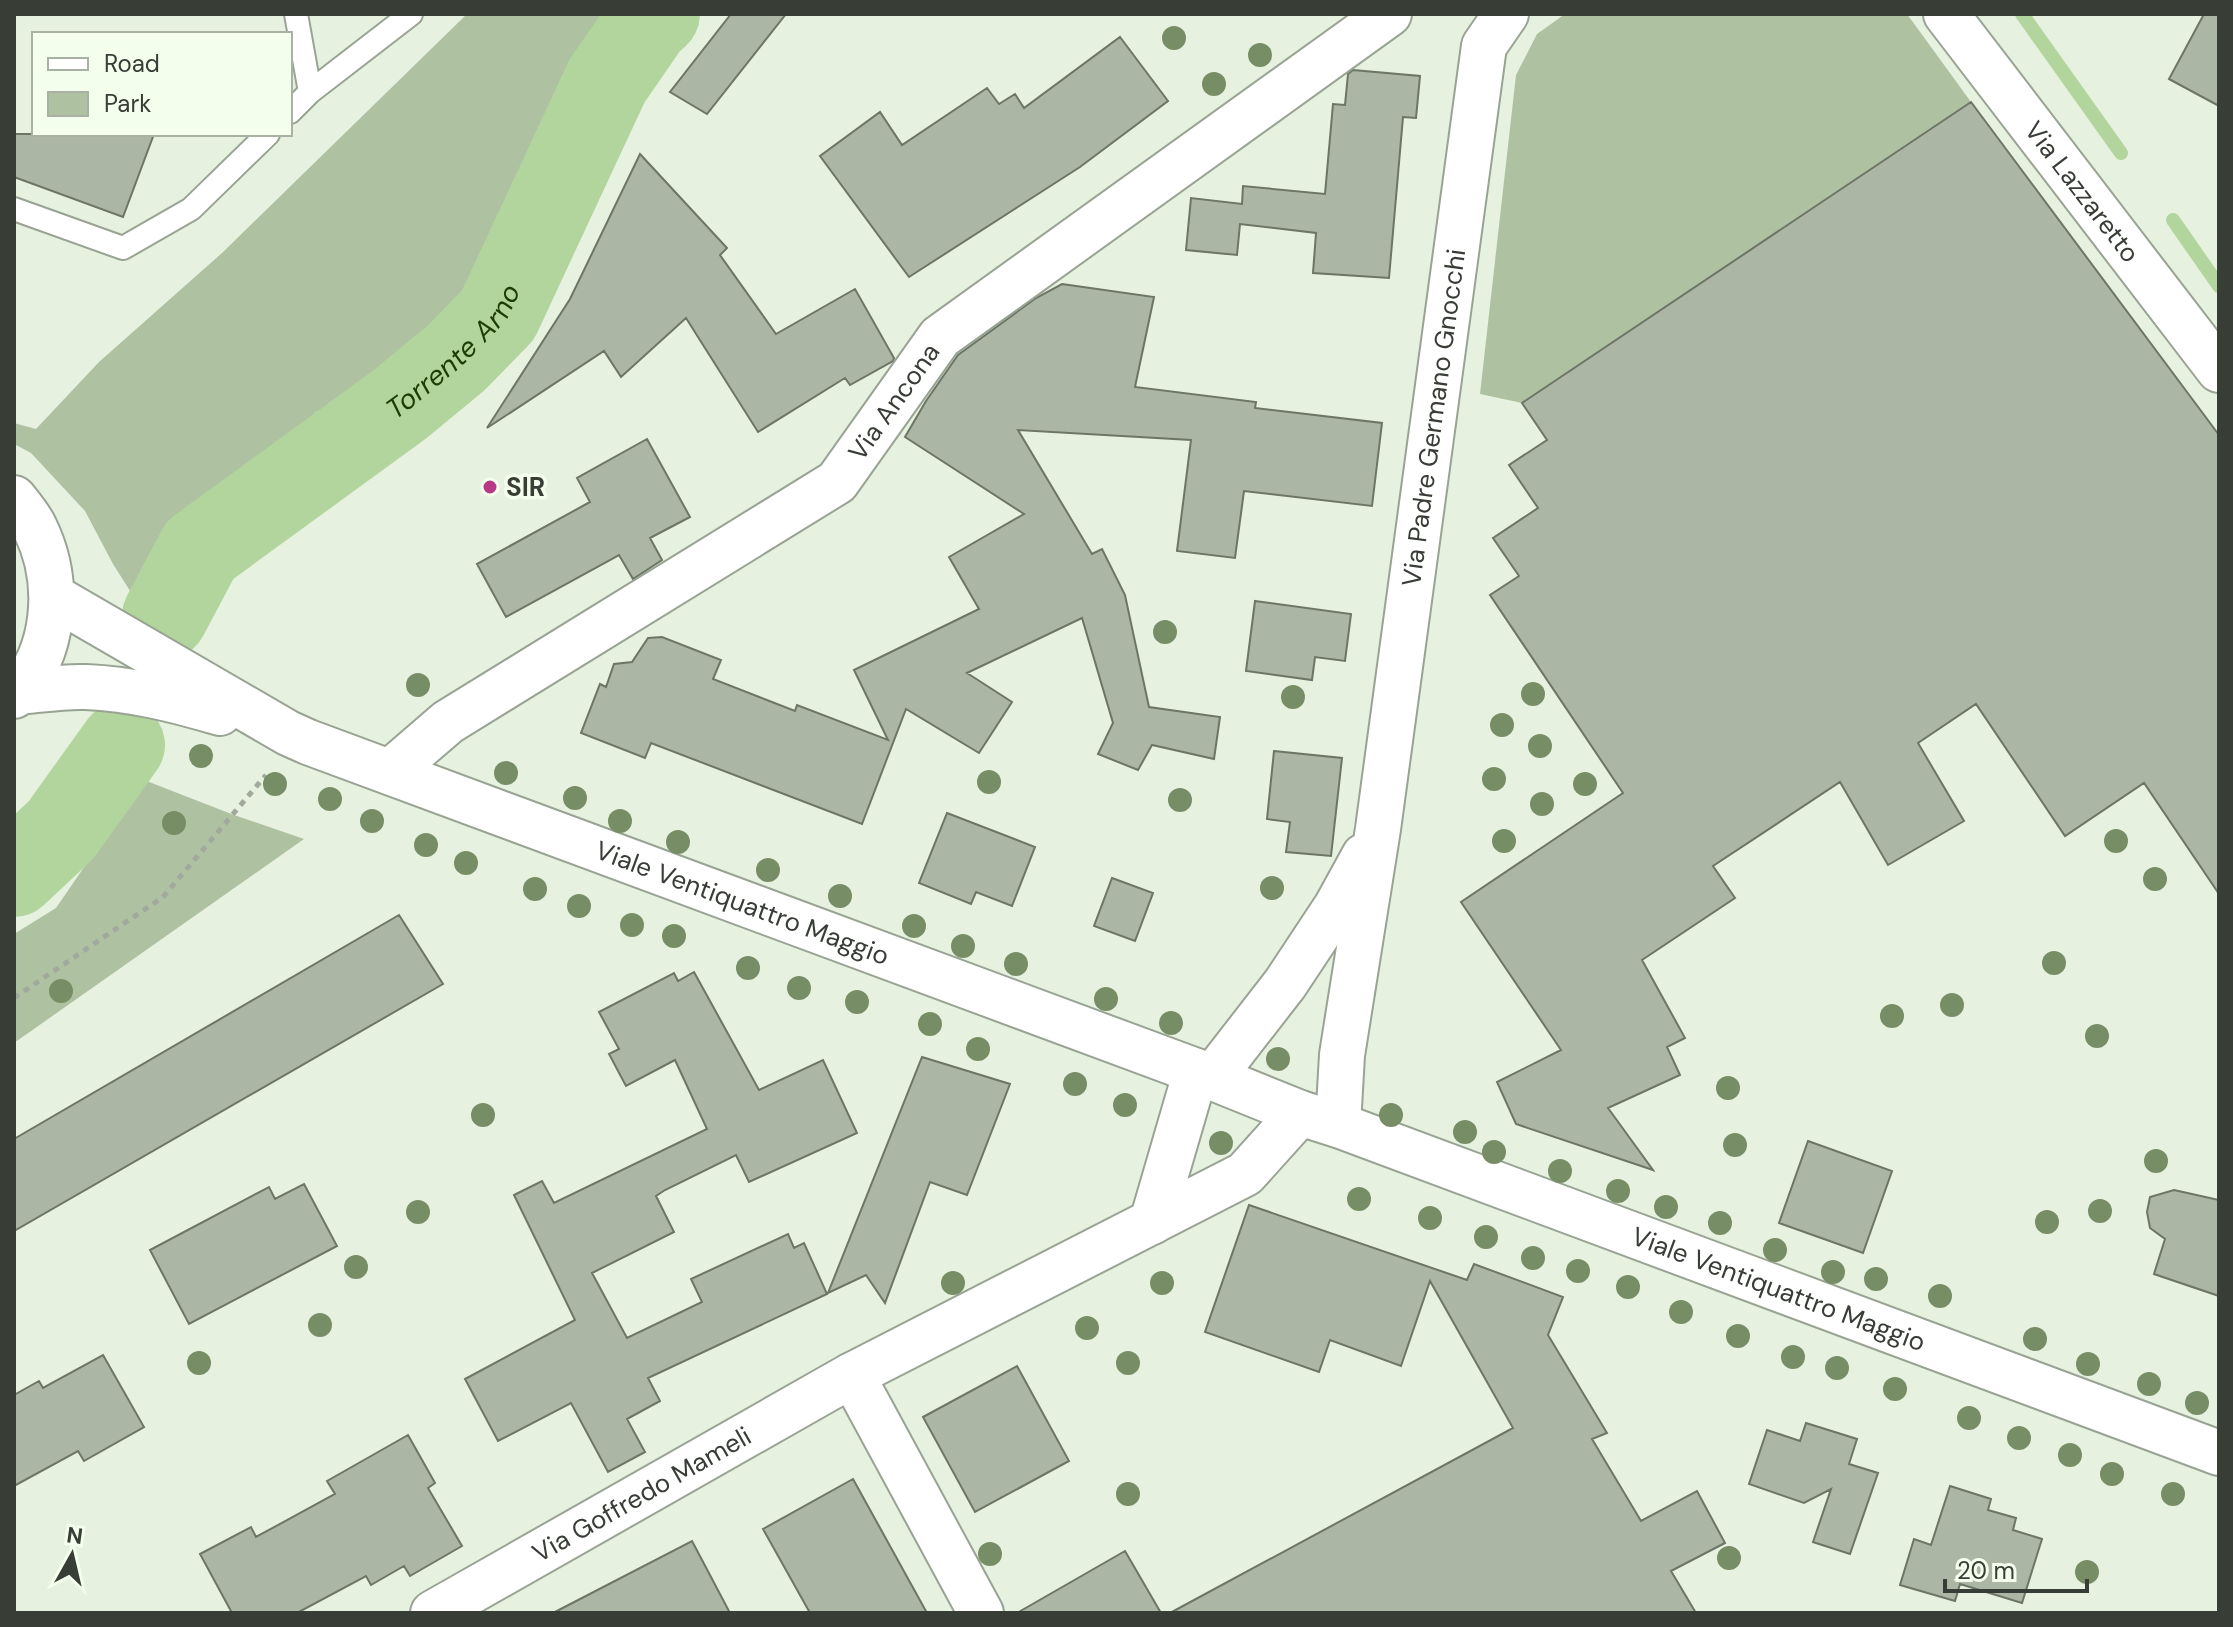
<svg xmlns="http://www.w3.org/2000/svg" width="2233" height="1627" font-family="'DM Sans',sans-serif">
	<rect width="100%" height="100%" fill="#e6f1df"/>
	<!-- green -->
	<path fill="#aec2a2" d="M467,14H638L584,94L485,266L480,305L383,386L316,412L132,594L113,564L85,511L31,453L14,444V423L36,429L99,362L222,253Z
		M1565,14H1907L1971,102L1522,403L1480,394L1516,75L1537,34Z
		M144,780L234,815L304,839L14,1043V934L56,908Z"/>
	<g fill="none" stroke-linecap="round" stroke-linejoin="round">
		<!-- stream -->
		<path stroke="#b2d59e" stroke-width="14" d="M2022,14L2121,153
			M2173,220L2219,286"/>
		<!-- river -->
		<g stroke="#b2d59e" stroke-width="86">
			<path id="s1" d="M165,616L200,550L399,405L456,358L498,315L607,81L647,23L657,14"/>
			<path d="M14,874L61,830L122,745"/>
		</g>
	</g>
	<!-- building -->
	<path fill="#abb6a5" stroke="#6c7566" stroke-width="2" d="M731,14H786L707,114L670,92Z
		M2204,14H2219V106L2169,79Z
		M1120,37L1168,101L1080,167L909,277L820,156L880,112L902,145L987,88L999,104L1015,94L1024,108Z
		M1353,70L1420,76L1416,118L1403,117L1389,278L1313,273L1316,233L1240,224L1237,255L1186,250L1191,198L1242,204L1243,186L1325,194L1333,104L1345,105L1348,74Z
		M1971,102L2219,435V894L2144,783L2065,836L1976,704L1918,743L1964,821L1888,865L1840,782L1713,866L1735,898L1642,960L1685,1038L1667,1047L1680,1075L1608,1108L1653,1170L1516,1124L1497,1082L1561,1050L1461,902L1623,793L1490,595L1519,576L1493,538L1538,508L1509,465L1547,440L1522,403Z
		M14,134H154L123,217L14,177Z
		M640,154L727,248L720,255L776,334L855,289L894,358L893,361L850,385L845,378L758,432L686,318L621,377L604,351L487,428L570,299Z
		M1062,284L1154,297L1135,387L1256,402L1255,408L1382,423L1372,506L1244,491L1235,558L1177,551L1191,440L1018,430L1092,554L1102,549L1125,595L1149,707L1220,717L1214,759L1152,745L1138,770L1098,754L1113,723L1082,618L967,673L1012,702L979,753L906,709L862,824L651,743L645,758L581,733L600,684L606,687L614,664L632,662L648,638L662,637L721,660L713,679L795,711L797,705L888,740L854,670L979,609L949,557L1024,514L905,437L926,401L958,355L1036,298Z
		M647,439L690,517L650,538L662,560L633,579L619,555L506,617L477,564L590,502L577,478Z
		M1255,601L1351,614L1345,661L1315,657L1312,680L1246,671Z
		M1274,751L1342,758L1331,856L1286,852L1290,822L1267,819Z
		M947,813L1035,847L1012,906L976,892L971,904L919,883Z
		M1112,878L1153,893L1135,941L1094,926Z
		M399,915L443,984L14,1231V1139Z
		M694,972L759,1090L823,1060L857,1133L749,1182L736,1155L665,1190L656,1196L674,1232L592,1273L627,1338L702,1302L691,1279L788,1234L794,1248L804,1243L827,1294L648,1378L660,1401L627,1419L645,1452L608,1472L571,1403L498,1441L465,1379L575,1320L514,1195L542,1181L554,1203L707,1129L675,1060L626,1086L609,1054L619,1049L599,1012L674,973L678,981Z
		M922,1057L1010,1084L967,1195L930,1182L885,1303L866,1275L828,1293Z
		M1808,1141L1892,1171L1863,1253L1779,1223Z
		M304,1184L337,1246L189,1324L150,1250L269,1187L275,1199Z
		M2174,1190L2219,1200V1296L2154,1274L2165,1239L2150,1228L2147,1212L2150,1197Z
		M1249,1205L1467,1280L1474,1264L1563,1297L1548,1335L1607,1433L1592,1439L1641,1521L1697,1491L1725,1543L1671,1571L1696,1613H1170L1513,1428L1430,1281L1401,1366L1330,1340L1319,1372L1205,1332Z
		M103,1355L144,1427L84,1461L78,1451L14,1486V1395L39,1381L43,1388Z
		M1017,1366L1069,1461L975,1512L923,1417Z
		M1806,1423L1857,1439L1849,1464L1878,1473L1850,1554L1813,1542L1831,1489L1804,1503L1749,1484L1767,1430L1800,1441Z
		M408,1435L435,1483L428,1488L462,1546L410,1576L404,1566L371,1585L366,1576L297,1613H232L200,1554L251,1527L256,1537L335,1494L327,1481Z
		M853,1479L927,1613H810L763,1529Z
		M1950,1486L1991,1499L1988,1510L2016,1518L2013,1530L2042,1539L2022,1603L1960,1584L1955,1601L1900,1585L1914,1539L1931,1545Z
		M692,1541L730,1613H553Z
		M1125,1551L1161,1613H1017Z"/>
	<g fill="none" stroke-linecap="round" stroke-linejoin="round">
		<defs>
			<path id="service" d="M310,92L411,14
				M290,112L310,92L296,14
				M14,209L123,248L191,209L268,134"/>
			<g id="minor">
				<path id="s2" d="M1946,14L2219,370"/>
				<path id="s3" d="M390,772L448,722L837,482L940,337L1389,14"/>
				<path d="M1212,1078L1285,984L1336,907L1364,856"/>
				<path id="s4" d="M1338,1125L1342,1055L1378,829L1484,46L1506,14"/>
				<path d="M1152,1222L1196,1071"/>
				<path d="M852,1375L981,1613"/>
				<path id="s5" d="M433,1613L852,1375L1245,1174L1300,1113"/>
			</g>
			<g id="secondary">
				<path d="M14,498C21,507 30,517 35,528C61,581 57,653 14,696"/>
				<path id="s6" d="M52,596L288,733L308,742L1196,1071L1300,1113L1338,1125L2219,1453"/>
				<path d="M18,692C41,690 64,686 86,687C133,689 176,700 220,713"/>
			</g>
		</defs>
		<!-- service casing -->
		<use href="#service" stroke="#99a393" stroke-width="26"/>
		<!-- minor casing -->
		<use href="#minor" stroke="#99a393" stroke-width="48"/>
		<!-- secondary casing -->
		<use href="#secondary" stroke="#99a393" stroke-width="48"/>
		<!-- path -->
		<path stroke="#a0a99b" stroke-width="5" stroke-dasharray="6 6" stroke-linecap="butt" d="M14,998L163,897L266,775"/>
		<!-- service -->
		<use href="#service" stroke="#fff" stroke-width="22"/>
		<!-- minor -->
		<use href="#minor" stroke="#fff" stroke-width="44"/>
		<!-- secondary -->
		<use href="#secondary" stroke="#fff" stroke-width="44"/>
	</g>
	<!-- trees -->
	<g fill="#778d65">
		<circle cx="1174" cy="38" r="12"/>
		<circle cx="1260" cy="55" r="12"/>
		<circle cx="1214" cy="84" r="12"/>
		<circle cx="1165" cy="632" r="12"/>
		<circle cx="418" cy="685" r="12"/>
		<circle cx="1533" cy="694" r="12"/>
		<circle cx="1293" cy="697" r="12"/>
		<circle cx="1502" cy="725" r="12"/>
		<circle cx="1540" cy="746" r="12"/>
		<circle cx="201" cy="756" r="12"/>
		<circle cx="506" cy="773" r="12"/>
		<circle cx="1494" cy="779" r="12"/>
		<circle cx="989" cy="782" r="12"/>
		<circle cx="275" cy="784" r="12"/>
		<circle cx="1585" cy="784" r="12"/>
		<circle cx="575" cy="798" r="12"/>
		<circle cx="330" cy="799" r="12"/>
		<circle cx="1180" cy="800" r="12"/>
		<circle cx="1542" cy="804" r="12"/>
		<circle cx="372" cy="821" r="12"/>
		<circle cx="620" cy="821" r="12"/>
		<circle cx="174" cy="823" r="12"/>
		<circle cx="1504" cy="841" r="12"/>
		<circle cx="2116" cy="841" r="12"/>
		<circle cx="678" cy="842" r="12"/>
		<circle cx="426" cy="845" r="12"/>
		<circle cx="466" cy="863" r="12"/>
		<circle cx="768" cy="870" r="12"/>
		<circle cx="2155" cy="879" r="12"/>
		<circle cx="1272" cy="888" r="12"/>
		<circle cx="535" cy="889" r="12"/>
		<circle cx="840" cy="896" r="12"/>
		<circle cx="579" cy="906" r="12"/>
		<circle cx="632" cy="925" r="12"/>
		<circle cx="914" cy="926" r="12"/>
		<circle cx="674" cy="936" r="12"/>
		<circle cx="963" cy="946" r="12"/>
		<circle cx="2054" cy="963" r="12"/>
		<circle cx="1016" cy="964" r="12"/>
		<circle cx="748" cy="968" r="12"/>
		<circle cx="799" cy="988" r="12"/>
		<circle cx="61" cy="991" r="12"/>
		<circle cx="1106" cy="999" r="12"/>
		<circle cx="857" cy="1002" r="12"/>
		<circle cx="1952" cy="1005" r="12"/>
		<circle cx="1892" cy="1016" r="12"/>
		<circle cx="1171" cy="1023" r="12"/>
		<circle cx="930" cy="1024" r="12"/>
		<circle cx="2097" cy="1036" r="12"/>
		<circle cx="978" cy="1049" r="12"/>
		<circle cx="1278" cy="1059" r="12"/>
		<circle cx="1075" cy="1084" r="12"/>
		<circle cx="1728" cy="1088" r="12"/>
		<circle cx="1125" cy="1105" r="12"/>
		<circle cx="483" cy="1115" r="12"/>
		<circle cx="1391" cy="1115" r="12"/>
		<circle cx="1465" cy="1132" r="12"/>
		<circle cx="1221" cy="1143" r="12"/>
		<circle cx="1735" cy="1145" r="12"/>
		<circle cx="1494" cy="1152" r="12"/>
		<circle cx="2156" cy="1161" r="12"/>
		<circle cx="1560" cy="1171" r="12"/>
		<circle cx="1618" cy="1191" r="12"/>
		<circle cx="1359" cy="1199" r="12"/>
		<circle cx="1666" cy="1207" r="12"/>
		<circle cx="2100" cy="1211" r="12"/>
		<circle cx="418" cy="1212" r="12"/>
		<circle cx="1430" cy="1218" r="12"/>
		<circle cx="2047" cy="1222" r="12"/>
		<circle cx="1720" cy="1223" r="12"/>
		<circle cx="1486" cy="1237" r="12"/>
		<circle cx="1775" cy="1250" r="12"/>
		<circle cx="1533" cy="1258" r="12"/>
		<circle cx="356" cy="1267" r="12"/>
		<circle cx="1578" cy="1271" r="12"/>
		<circle cx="1833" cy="1272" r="12"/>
		<circle cx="1876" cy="1279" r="12"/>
		<circle cx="953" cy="1283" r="12"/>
		<circle cx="1162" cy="1283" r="12"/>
		<circle cx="1628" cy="1287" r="12"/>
		<circle cx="1940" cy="1296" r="12"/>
		<circle cx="1681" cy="1312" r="12"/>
		<circle cx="320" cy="1325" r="12"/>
		<circle cx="1087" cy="1328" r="12"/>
		<circle cx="1738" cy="1336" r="12"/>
		<circle cx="2035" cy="1339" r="12"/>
		<circle cx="1793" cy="1357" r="12"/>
		<circle cx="199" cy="1363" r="12"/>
		<circle cx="1128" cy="1363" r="12"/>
		<circle cx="2088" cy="1364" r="12"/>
		<circle cx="1837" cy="1368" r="12"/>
		<circle cx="2149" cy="1384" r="12"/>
		<circle cx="1895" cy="1389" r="12"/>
		<circle cx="2197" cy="1403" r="12"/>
		<circle cx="1969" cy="1418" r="12"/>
		<circle cx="2019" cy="1438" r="12"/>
		<circle cx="2070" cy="1455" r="12"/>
		<circle cx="2112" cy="1474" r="12"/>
		<circle cx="1128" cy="1494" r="12"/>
		<circle cx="2173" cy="1494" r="12"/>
		<circle cx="990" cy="1554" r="12"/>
		<circle cx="1729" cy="1558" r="12"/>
		<circle cx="2087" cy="1572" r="12"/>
	</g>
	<!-- markers -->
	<circle fill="#b83a87" stroke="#f3feed" stroke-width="3" cx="490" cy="487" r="8"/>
	<g text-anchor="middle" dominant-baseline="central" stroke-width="7" stroke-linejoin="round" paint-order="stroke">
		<!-- street labels -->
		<g font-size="26" fill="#383d36" stroke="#f3feed">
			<text stroke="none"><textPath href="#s2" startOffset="224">Via Lazzaretto</textPath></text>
			<text stroke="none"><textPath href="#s3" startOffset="632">Via Ancona</textPath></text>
			<text stroke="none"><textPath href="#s4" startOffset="714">Via Padre Germano Gnocchi</textPath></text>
			<text stroke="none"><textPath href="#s6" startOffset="758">Viale Ventiquattro Maggio</textPath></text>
			<text stroke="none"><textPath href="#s6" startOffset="1864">Viale Ventiquattro Maggio</textPath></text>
			<text stroke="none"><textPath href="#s5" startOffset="240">Via Goffredo Mameli</textPath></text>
		</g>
		<!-- poi labels -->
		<g font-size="26" font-weight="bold" fill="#383d36" stroke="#f3feed" text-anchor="start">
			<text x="506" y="487">SIR</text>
		</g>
		<!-- water labels -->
		<g font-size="28" font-style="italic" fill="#1e3d03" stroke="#f3feed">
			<text stroke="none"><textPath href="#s1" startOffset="398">Torrente Arno</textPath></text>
		</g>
	</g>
	<!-- border -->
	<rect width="2233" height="1627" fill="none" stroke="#383d36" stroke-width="32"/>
	<!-- legend -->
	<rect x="32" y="32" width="260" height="104" fill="#f3feed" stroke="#a8b1a4" stroke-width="2"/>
	<rect x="48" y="58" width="40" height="12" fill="#ffffff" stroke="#a8b1a4" stroke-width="2"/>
	<text x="104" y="72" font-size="24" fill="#383d36">Road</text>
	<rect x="48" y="92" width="40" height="24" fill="#aec2a2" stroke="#a8b1a4" stroke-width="2"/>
	<text x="104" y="112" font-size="24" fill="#383d36">Park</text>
	<!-- north arrow -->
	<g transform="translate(72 1555) rotate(8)" stroke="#f3feed" stroke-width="6" paint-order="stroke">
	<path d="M0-6L14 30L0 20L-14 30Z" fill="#383d36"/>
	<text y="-12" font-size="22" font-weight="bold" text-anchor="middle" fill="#383d36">N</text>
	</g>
	<!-- scale -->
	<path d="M1945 1579v12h142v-12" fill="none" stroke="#383d36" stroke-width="4"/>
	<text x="1957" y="1579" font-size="24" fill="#383d36" stroke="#f3feed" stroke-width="6" paint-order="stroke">20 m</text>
</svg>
